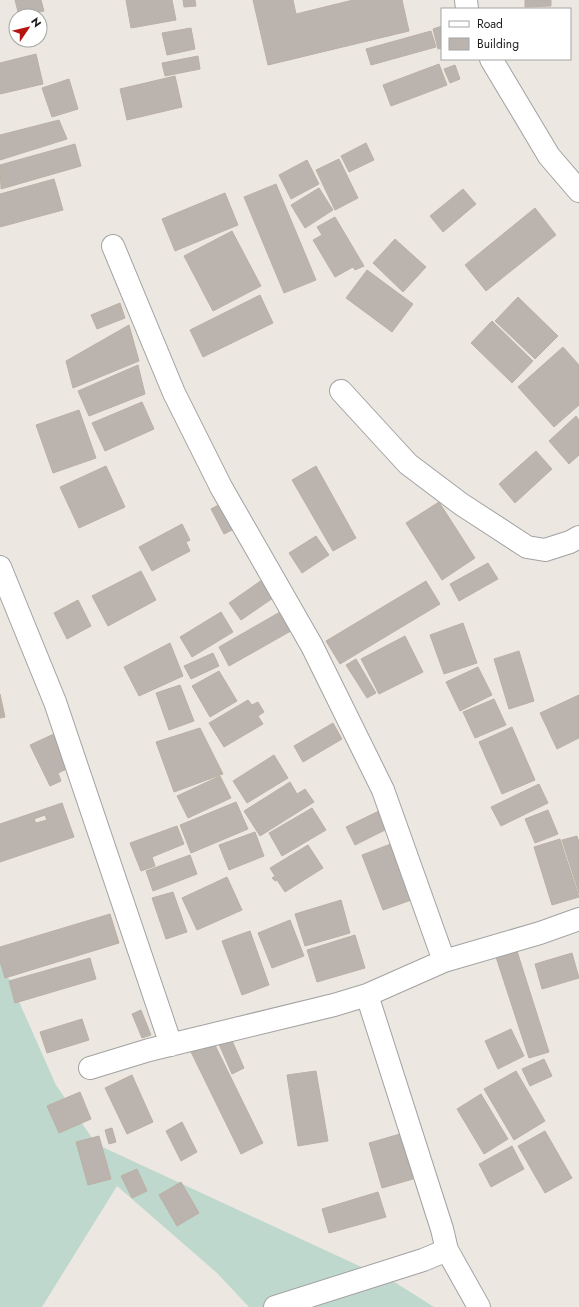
<svg xmlns="http://www.w3.org/2000/svg" width="579" height="1307" font-family="Jost,sans-serif">
	<rect width="100%" height="100%" fill="#ece8e1"/>
	<!-- wetland -->
	<path fill="#bfd8cd" d="M0,959L56,1085L96,1144L396,1283L434,1307H249L217,1273L117,1186L42,1307H0Z"/>
	<!-- building -->
	<path fill="#bbb4ae" stroke="#bcafa4" fill-rule="evenodd" d="M15,0H41L44,11L19,16Z
		M126,0H172L176,20L131,28Z
		M183,0H195L196,6L184,7Z
		M253,0H293L296,14L353,0H402L409,31L268,65Z
		M525,0H551V6L525,7Z
		M442,26V48L438,49L433,29Z
		M191,28L195,49L167,55L162,33Z
		M431,31L436,47L371,65L366,49Z
		M36,54L43,84L0,94V63Z
		M198,56L200,69L165,76L162,63Z
		M439,64L447,85L391,106L383,85Z
		M455,65L460,79L450,83L444,69Z
		M175,76L182,107L127,120L120,89Z
		M69,79L78,109L52,117L42,88Z
		M59,120L67,139L0,160V135Z
		M366,143L374,160L349,172L341,156Z
		M75,144L81,166L1,189L0,165Z
		M339,159L358,198L335,210L316,170Z
		M307,160L319,184L291,199L279,175Z
		M54,179L63,210L0,227V194Z
		M276,184L316,280L284,293L244,197Z
		M319,188L333,210L305,228L291,205Z
		M463,189L476,204L443,232L430,216Z
		M225,193L238,225L175,251L162,219Z
		M535,208L556,235L486,291L465,265Z
		M335,217L364,266L355,270L353,267L335,277L313,240L322,235L317,227Z
		M232,231L261,286L213,311L184,256Z
		M395,239L426,267L403,292L373,263Z
		M367,270L413,304L392,332L346,298Z
		M260,295L273,323L203,357L190,330Z
		M518,297L558,336L535,359L495,321Z
		M120,303L125,318L97,329L91,315Z
		M492,321L533,361L512,383L471,343Z
		M129,325L139,361L73,388L66,361Z
		M563,347L579,365V405L554,427L518,387Z
		M138,365L145,394L89,416L78,391Z
		M142,402L154,429L105,451L92,423Z
		M79,410L96,458L53,473L36,425Z
		M576,416L579,420V455L569,464L549,441Z
		M536,451L552,469L515,503L499,484Z
		M106,466L125,507L79,528L60,487Z
		M316,466L356,538L333,551L292,480Z
		M224,502L236,528L224,534L211,509Z
		M439,502L475,558L442,580L406,523Z
		M182,524L190,540L186,542L190,551L152,571L139,547Z
		M316,536L329,555L302,573L289,553Z
		M488,563L498,579L459,601L450,584Z
		M141,571L156,600L108,626L92,596Z
		M262,580L273,598L241,620L229,603Z
		M426,581L440,604L340,664L326,641Z
		M78,600L91,626L67,639L54,613Z
		M287,608L298,627L229,666L219,647Z
		M221,612L233,632L192,657L180,637Z
		M463,623L477,663L444,674L430,635Z
		M405,636L423,672L379,694L361,659Z
		M170,643L183,676L139,696L124,667Z
		M519,651L534,701L509,709L494,659Z
		M213,653L219,666L191,679L184,666Z
		M356,659L376,693L367,698L346,665Z
		M478,667L492,695L460,711L446,682Z
		M219,671L237,701L210,717L192,686Z
		M180,685L194,721L169,730L156,693Z
		M0,694L5,717L0,718Z
		M579,695V738L557,749L540,713Z
		M494,699L506,725L475,738L463,712Z
		M248,700L252,705L258,702L264,712L258,716L263,724L224,747L209,723Z
		M333,723L342,739L303,762L294,746Z
		M512,727L535,780L502,794L479,742Z
		M200,728L223,774L174,792L156,742Z
		M56,733L71,767L58,773L61,781L50,786L30,745Z
		M274,755L288,778L247,803L233,781Z
		M220,776L231,798L188,818L177,796Z
		M290,782L297,794L305,789L314,802L260,836L244,811Z
		M539,784L548,803L501,826L491,807Z
		M236,802L248,829L191,853L180,825Z
		M62,803L74,837L0,862V824ZM45,815L47,820L36,823L34,819Z
		M312,808L326,830L282,856L269,833Z
		M383,809L391,827L355,845L346,827Z
		M548,810L558,834L535,843L525,819Z
		M177,826L184,844L152,857L155,866L141,871L130,843Z
		M255,832L264,856L229,870L219,845Z
		M577,836L579,842V893L562,840Z
		M560,839L579,897L552,905L534,847Z
		M396,842L417,898L383,910L362,855Z
		M308,845L323,868L285,892L277,880L275,881L272,878L275,876L270,868Z
		M190,855L197,874L153,891L146,871Z
		M227,877L242,910L197,930L182,898Z
		M173,892L187,932L166,939L152,898Z
		M341,900L350,933L305,946L295,914Z
		M110,914L119,943L5,978L0,961V947Z
		M290,920L304,956L272,968L258,933Z
		M250,931L269,985L242,995L222,941Z
		M355,935L365,968L317,982L307,950Z
		M517,951L549,1052L529,1058L496,957Z
		M572,953L579,978L542,989L535,964Z
		M90,958L96,979L15,1003L9,981Z
		M141,1010L151,1035L142,1038L132,1014Z
		M82,1019L89,1040L47,1053L40,1032Z
		M511,1029L524,1056L498,1069L485,1041Z
		M230,1036L244,1068L232,1074L218,1042Z
		M213,1041L263,1143L241,1154L191,1052Z
		M544,1059L552,1076L530,1086L522,1069Z
		M316,1071L328,1141L298,1146L287,1075Z
		M516,1071L545,1121L514,1140L484,1089Z
		M132,1075L153,1122L127,1134L105,1088Z
		M80,1092L91,1119L59,1133L47,1106Z
		M481,1094L508,1139L484,1154L457,1109Z
		M182,1122L197,1152L181,1161L166,1131Z
		M112,1128L116,1142L109,1144L105,1130Z
		M545,1131L572,1178L545,1193L518,1146Z
		M400,1134L413,1179L382,1188L369,1143Z
		M99,1136L111,1179L88,1185L76,1142Z
		M512,1146L524,1169L491,1187L479,1164Z
		M137,1169L147,1191L132,1198L121,1176Z
		M181,1182L199,1213L177,1226L159,1195Z
		M378,1192L386,1217L329,1233L322,1209Z"/>
	<g fill="none" stroke-linecap="round" stroke-linejoin="round">
		<defs>
			<path id="minor" d="M113,246L174,393L221,487L312,646L383,790L444,961
				M341,391L408,464L461,504L527,547L545,550L570,542L579,537
				M0,567L55,702L171,1045
				M90,1068L149,1050L334,1005L367,995L444,961L540,933L579,919
				M447,1250L479,1307
				M275,1307L423,1260L447,1250L442,1229L367,995"/>
			<path id="tertiary" d="M466,0L467,9
				M491,59L549,156L579,191"/>
		</defs>
		<!-- minor casing -->
		<use href="#minor" stroke="#a2a2a2" stroke-width="24"/>
		<!-- tertiary casing -->
		<use href="#tertiary" stroke="#a2a2a2" stroke-width="24"/>
		<!-- minor -->
		<use href="#minor" stroke="#fff" stroke-width="22"/>
		<!-- tertiary -->
		<use href="#tertiary" stroke="#fff" stroke-width="22"/>
	</g>
	<!-- legend -->
	<rect x="441" y="8" width="130" height="52" fill="#ffffff" stroke="#a4a4a4"/>
	<rect x="449" y="21" width="20" height="6" fill="#ffffff" stroke="#a4a4a4"/>
	<text x="477" y="28" font-size="12" fill="#1b1b1b">Road</text>
	<rect x="449" y="38" width="20" height="12" fill="#bbb4ae" stroke="#a4a4a4"/>
	<text x="477" y="48" font-size="12" fill="#1b1b1b">Building</text>
	<!-- north arrow -->
	<g transform="translate(28 28) rotate(55)"><circle r="19" fill="#ffffff" stroke="#a4a4a4"/>
	<path d="M0-3L7 15L0 10L-7 15Z" fill="#b6150f"/>
	<text y="-6" font-size="11" font-weight="bold" text-anchor="middle" fill="#1b1b1b">N</text>
	</g>
</svg>
